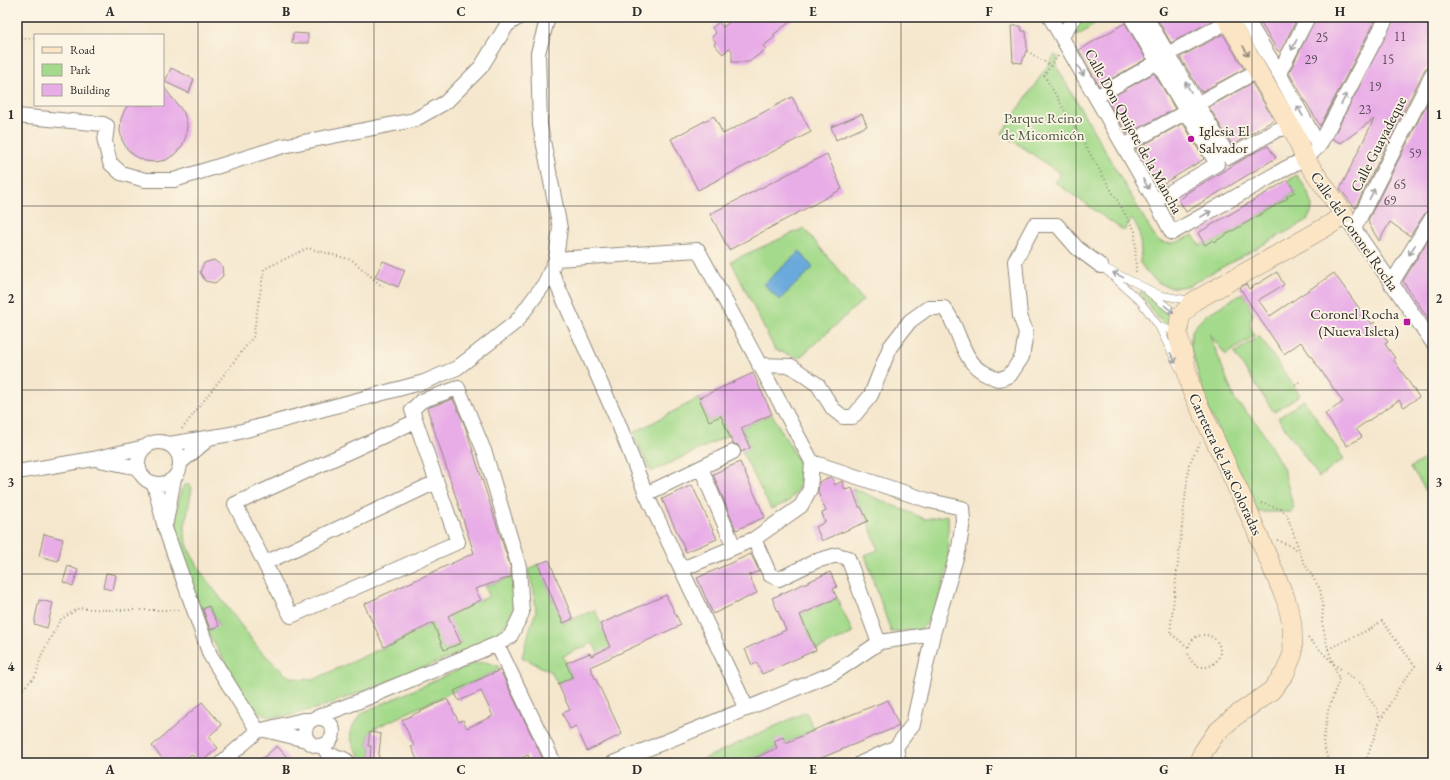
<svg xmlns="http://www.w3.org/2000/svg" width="1450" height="780" font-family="'EB Garamond',serif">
	<rect width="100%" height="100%" fill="#fcf5e5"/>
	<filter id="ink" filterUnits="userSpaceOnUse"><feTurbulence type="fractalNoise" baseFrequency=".025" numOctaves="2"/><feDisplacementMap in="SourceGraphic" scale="8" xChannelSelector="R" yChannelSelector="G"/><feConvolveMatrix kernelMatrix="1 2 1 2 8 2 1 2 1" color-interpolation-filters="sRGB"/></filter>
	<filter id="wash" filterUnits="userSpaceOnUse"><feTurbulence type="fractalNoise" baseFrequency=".012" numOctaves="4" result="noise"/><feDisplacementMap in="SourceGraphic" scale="16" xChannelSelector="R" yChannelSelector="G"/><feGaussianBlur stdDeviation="0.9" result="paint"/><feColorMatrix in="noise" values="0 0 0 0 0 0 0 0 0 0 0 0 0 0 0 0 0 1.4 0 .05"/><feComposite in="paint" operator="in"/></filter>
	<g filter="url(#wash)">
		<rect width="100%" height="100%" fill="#f5e7cd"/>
		<!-- green -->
		<path fill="#a4da8b" stroke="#68825b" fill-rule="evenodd" d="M1083,17H1098C1093,27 1085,33 1074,35Z
			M1055,55L1059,58L1055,64L1156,239C1169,248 1180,241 1193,235L1200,246L1204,243L1205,245L1213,240L1214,242L1288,198L1287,196L1295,192L1288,180L1297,175C1306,189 1320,205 1306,221L1190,285C1166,292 1153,282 1140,263L1141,251L1139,230L1132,219L1124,231L1055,182L1061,174L1002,133Z
			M804,228L863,300L799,358L775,350L731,261Z
			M1141,291L1150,296L1171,317L1170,326C1159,325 1149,303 1141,295L1140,293Z
			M1243,293L1251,305L1249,307L1253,314C1248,322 1250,328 1254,336L1226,355L1209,333L1235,400L1259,426L1283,468L1294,509L1291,512H1256L1206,404L1190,344L1192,331L1197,324L1206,315Z
			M1259,336L1300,395L1274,412L1234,353Z
			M699,398L709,421L721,416L729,435L651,472L633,433Z
			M1304,400L1344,459L1319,477L1278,418Z
			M772,414L800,464L802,477L797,491L788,502L771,509L742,452L750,447L741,428Z
			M1433,454V502L1411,467Z
			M185,485H189L192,488L185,526V537L190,552L203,575L258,648L286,675L301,680L317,678L384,647L489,596L485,586L513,577C516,612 514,617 490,642L322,707L288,716L271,717L263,715L256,710L243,693L206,629L180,560L175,534L177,509L181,490ZM209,606L219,625L210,630L200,610ZM455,631L461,643L444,650L439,637Z
			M852,488L925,519L948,515L949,563L934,616L921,629L891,632L865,555L878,550L868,521L861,507H859Z
			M538,564L563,623L595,610L614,656L602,661L593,643L563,656L572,677L558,684L551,672L522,657L531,625L536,612L534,591L528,571Z
			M837,598L853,633L816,650L800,615Z
			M485,662L496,665L501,669L373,729L370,733L368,746H371L370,763H364C351,740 343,736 362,713L472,664Z
			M806,712L814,730L744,763H695Z"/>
		<!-- water -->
		<path fill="#69a9dc" stroke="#4a6a84" d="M800,251L813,268L779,300L764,284Z"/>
		<g id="blocks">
			<!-- building -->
			<path fill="#e8ace7" d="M736,17H796L773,35L775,37L763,46L766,49L749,62H732V50L729,48L723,54L714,44L716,42L712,37L716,33L712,28L719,22L723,27Z
				M1156,17H1215V19L1171,43Z
				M1257,17H1298L1280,52L1277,50Z
				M1316,17H1377L1320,126L1289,73Z
				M1395,17H1433V65L1429,66L1425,69L1355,208L1340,189L1374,119L1341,143L1332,139Z
				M1125,23L1146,59L1099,86L1079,50Z
				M1011,26H1021L1022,31H1026L1027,48L1022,63L1013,62Z
				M293,33L308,34V43H292Z
				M1223,34L1244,69L1201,92L1180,57Z
				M171,68L194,79L189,93L165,82Z
				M1154,73L1175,109L1127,134L1107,100Z
				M1252,83L1274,120L1232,145L1209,107Z
				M163,86L184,113L187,124L186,136L182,146L175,154L166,160L155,162L145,161L135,156L127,149L122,140L120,130L121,119L125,109L129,105H163Z
				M1433,92V208L1429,209L1426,212L1410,236L1390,222L1379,241L1369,224L1368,220Z
				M792,97L811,132L698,190L671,139L714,116L723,134Z
				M862,114L867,126L836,140L831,127Z
				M1183,123L1204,159L1158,187L1136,149Z
				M1268,146L1276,158L1186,212L1179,200L1186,195L1185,194L1252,154Z
				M827,154L842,189L729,250L710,214Z
				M1288,180L1295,192L1287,196L1288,198L1214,242L1213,240L1205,245L1198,233Z
				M1433,232V326L1403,281Z
				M214,260L222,266L223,276L215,283L205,281L200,272L204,263Z
				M383,261L405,270L398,287L375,277Z
				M1277,272L1284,285L1258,300L1270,316L1334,273L1361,311L1362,310L1372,324L1374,322L1388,342L1385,344L1395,358L1393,359L1419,397L1404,407L1399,400L1356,429L1362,437L1347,446L1325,414L1343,402L1301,342L1284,354L1255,312L1240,288L1246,284L1249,289Z
				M753,373L772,414L741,428L750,448L741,452L738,445L733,444L721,416L709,421L699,398Z
				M453,399L465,426L511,569V577L475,589L481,600L448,616L461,643L444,650L433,623L384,647L364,604L474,553L427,408Z
				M740,462L765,517L736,530L713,474Z
				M830,477L832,478L835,485L842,481L845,490L852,488L859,507H861L868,521L822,541L816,527L825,522L822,513L826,511L818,492L819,482Z
				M692,485L717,539L686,552L662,499Z
				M44,534L63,539L58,561L39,556Z
				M751,554L759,571L749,575L757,593L713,614L697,578Z
				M549,560L573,619L563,623L538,564Z
				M68,566L78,570L73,586L63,582Z
				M830,572L837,587L833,589L837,598L800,615L816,650L762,674L757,663L752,665L745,649L786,630L772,598Z
				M106,573L116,575L113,590L103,588Z
				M666,595L681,625L590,667L622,734L587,751L576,726L570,729L562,713L570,710L558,684L572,677L566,663L590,653L591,656L610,647L600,624Z
				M39,600L53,603L47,628L34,624Z
				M209,606L219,626L210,630L203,609Z
				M500,670L545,763H531L528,755L511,763H419L411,747L414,746L402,720L447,699L459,722L463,720L467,728L493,716L481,691L459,701L454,691Z
				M888,700L899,726L809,763H744L777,748L774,741L783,737L786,743L823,726Z
				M202,702L222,725L208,737L218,748L200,763L191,754L181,763H166L152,746Z
				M370,732L381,734L378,763H370L371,746H368Z
				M277,746L292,763H257Z"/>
		</g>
	</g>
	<g filter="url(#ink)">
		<use href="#blocks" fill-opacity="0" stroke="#90897c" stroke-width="1"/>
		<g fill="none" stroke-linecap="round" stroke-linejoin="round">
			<defs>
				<path id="lane" d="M1148,292L1179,316
					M1158,325L1179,368
					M1177,333L1158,325L1139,300L1101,266L1160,295L1192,301"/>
				<path id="street" d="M1050,17L1155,201L1172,233L1286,168L1305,159L1319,146L1387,17
					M1131,17L1217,164L1155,201
					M1146,17L1229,157L1277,130L1291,127
					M1245,17L1279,73L1319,146
					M1062,37L1074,17
					M1168,54L1229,21
					M1279,73L1308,17
					M1096,97L1157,62
					M1197,104L1257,71
					M17,116L103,124L107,126L105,142L110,163L121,173L145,180H174L283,146L414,120L446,102L481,67L507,25L519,17
					M1124,146L1186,112
					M1350,223L1433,343
					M1354,229L1433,73
					M556,259L698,250L812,462L810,489L801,506L754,539L682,569
					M551,271L618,422L646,494L747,709
					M1391,284L1433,216
					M759,365L791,366L818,385L833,409L843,417H853L871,395L890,347L910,321L928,308H944C961,328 960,362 987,374C990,375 995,379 998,379C1002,379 1007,376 1010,375L1022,357L1026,332L1020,316L1015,261L1034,225H1057L1077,248L1101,266
					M138 463a21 21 0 1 1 42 0a21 21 0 1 1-42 0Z
					M169,444L231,434L424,382L457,368L516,322L545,283L556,259L560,228L540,125L538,53L548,17
					M99,460L139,468
					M812,462L930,501L962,508L963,520L959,548L933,634L913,724L896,747L861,763
					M180,463L211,437
					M701,468L734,547
					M17,472L93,459L145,447
					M154,483L165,528L210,655L258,731
					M646,494L733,452
					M166,522L174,478
					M754,539L770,575L779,579L816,561L837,555L848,558L876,635L880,642
					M265,563L436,482
					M497,644L554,763
					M305 732a14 14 0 1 1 28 0a14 14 0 1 1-28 0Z
					M315,718L357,702L497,644L510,637L522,613L519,567L485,453L458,388L421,401L412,410C427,454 442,498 458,542L291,616L235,504L416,421
					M265,730L306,740
					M323,746L329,756C337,756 344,757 349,763
					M896,747L899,763
					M221,763L258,731L303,720H311
					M613,763L834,673L880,642L933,634"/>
				<path id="secondary" d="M1198,763L1203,752L1216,733L1234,717L1271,691L1285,673L1293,653L1292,623L1286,600L1244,502L1191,389L1178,334L1180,317L1194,301L1282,252L1331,224L1344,214L1305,159L1296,136L1226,17"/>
			</defs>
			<!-- lane casing -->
			<use href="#lane" stroke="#90897c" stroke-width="8"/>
			<!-- street casing -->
			<use href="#street" stroke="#90897c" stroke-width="16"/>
			<!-- secondary casing -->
			<use href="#secondary" stroke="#90897c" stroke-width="20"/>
			<!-- path -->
			<path stroke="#90897c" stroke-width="2" stroke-dasharray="1 3" stroke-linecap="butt" d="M17,39L35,38
				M1027,51L1051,66
				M1058,56L1044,75L1135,231L1136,273
				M1295,385L1300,382
				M182,429L253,337L264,269L308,248L352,260L383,287
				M1261,503L1281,509L1287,515L1303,561L1320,589L1323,607L1322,623L1328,649L1339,679L1328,711L1323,743L1329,763
				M1277,540L1291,546L1298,551
				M1188 651a16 16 0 1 1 32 0a16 16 0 1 1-32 0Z
				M1308,638L1335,665L1363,685L1366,694L1377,709L1380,720
				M1188,647L1170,633L1189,464L1200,443
				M1328,649L1372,628L1382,621L1415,666L1399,688L1380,721L1365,763
				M17,694L36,676L41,656L60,620L79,608L110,610H180"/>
			<!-- lane -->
			<use href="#lane" stroke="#fff" stroke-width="7"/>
			<!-- street -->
			<use href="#street" stroke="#fff" stroke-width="14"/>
			<!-- secondary -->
			<use href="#secondary" stroke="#fce5c4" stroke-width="19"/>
		</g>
		<!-- one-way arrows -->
		<defs><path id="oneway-shaft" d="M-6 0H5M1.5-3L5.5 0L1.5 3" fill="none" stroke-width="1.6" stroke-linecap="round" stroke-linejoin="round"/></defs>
		<g stroke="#a0a0a0">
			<use href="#oneway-shaft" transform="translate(1294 45) rotate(117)"/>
			<use href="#oneway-shaft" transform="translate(1081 71) rotate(60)"/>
			<use href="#oneway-shaft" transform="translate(1188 87) rotate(-120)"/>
			<use href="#oneway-shaft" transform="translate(1344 99) rotate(-62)"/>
			<use href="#oneway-shaft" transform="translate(1300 111) rotate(-119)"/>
			<use href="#oneway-shaft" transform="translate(1146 184) rotate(60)"/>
			<use href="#oneway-shaft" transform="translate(1372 194) rotate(-63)"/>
			<use href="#oneway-shaft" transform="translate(1206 214) rotate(-30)"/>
			<use href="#oneway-shaft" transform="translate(1412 250) rotate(122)"/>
			<use href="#oneway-shaft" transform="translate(1118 275) rotate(-155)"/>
			<use href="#oneway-shaft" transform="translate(1169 309) rotate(38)"/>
			<use href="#oneway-shaft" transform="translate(1173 358) rotate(63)"/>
		</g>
		<use stroke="#948878" href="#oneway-shaft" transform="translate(1246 51) rotate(59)"/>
	</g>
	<!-- grid -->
	<path fill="none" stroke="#2b2b2b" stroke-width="1" stroke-opacity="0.55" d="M198,17V763M374,17V763M549,17V763M725,17V763M901,17V763M1076,17V763M1252,17V763M17,206H1433M17,390H1433M17,574H1433"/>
	<!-- markers -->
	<g fill="#b5179e" stroke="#fcf5e5" stroke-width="1.5">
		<circle cx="1191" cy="139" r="4"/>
		<rect x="1403" y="318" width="8" height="8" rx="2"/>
	</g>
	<g text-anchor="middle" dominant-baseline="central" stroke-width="3.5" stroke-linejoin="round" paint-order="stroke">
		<!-- number labels -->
		<g font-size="13" fill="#5a4b5a">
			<text x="1400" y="36">11</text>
			<text x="1322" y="37">25</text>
			<text x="1311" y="59">29</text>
			<text x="1388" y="59">15</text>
			<text x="1375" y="86">19</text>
			<text x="1365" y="109">23</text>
			<text x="1415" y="153">59</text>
			<text x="1400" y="184">65</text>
			<text x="1390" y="200">69</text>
		</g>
		<!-- park labels -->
		<g font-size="15" fill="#495743" stroke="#fcf5e5">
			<text x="1043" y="117">Parque Reino<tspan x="1043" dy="17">de Micomicón</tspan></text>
		</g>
		<!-- poi labels -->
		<g font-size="15" fill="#2b2b2b" stroke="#fcf5e5" text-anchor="start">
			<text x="1199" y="130">Iglesia El<tspan x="1199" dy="17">Salvador</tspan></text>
			<text x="1399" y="313" text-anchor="end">Coronel Rocha<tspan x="1399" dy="17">(Nueva Isleta)</tspan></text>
		</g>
		<!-- street labels -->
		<g font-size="15" fill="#2b2b2b" stroke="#fcf5e5">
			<text transform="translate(1134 131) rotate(61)">Calle Don Quijote de la Mancha</text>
			<text transform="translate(1378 144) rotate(-63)">Calle Guayadeque</text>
			<text transform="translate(1355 231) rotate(55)">Calle del Coronel Rocha</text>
			<text transform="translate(1226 464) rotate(65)">Carretera de Las Coloradas</text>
		</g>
	</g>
	<!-- margin -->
	<rect width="1450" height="780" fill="none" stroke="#fcf5e5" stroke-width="44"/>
	<!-- legend -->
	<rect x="34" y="34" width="130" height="72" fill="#fcf5e5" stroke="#a8a49b"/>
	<rect x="42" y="47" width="20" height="6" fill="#fce5c4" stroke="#a8a49b"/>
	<text x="70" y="54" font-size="12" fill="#2b2b2b">Road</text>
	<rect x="42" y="64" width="20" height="12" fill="#a4da8b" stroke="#a8a49b"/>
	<text x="70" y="74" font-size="12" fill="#2b2b2b">Park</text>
	<rect x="42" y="84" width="20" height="12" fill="#e8ace7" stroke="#a8a49b"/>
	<text x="70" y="94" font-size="12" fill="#2b2b2b">Building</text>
	<rect x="22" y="22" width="1406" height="736" fill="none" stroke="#2b2b2b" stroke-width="1.5"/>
	<g font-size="13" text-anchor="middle" font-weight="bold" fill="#2b2b2b">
		<text x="110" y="16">A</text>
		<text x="286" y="16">B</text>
		<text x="461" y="16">C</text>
		<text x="637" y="16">D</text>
		<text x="813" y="16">E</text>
		<text x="989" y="16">F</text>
		<text x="1164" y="16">G</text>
		<text x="1340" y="16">H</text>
		<text x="11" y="119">1</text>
		<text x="1439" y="119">1</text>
		<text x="11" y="303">2</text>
		<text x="1439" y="303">2</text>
		<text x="11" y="487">3</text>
		<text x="1439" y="487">3</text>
		<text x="11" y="671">4</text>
		<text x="1439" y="671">4</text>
		<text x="110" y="774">A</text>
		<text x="286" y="774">B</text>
		<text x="461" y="774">C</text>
		<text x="637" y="774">D</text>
		<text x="813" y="774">E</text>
		<text x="989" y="774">F</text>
		<text x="1164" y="774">G</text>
		<text x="1340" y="774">H</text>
	</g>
</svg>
